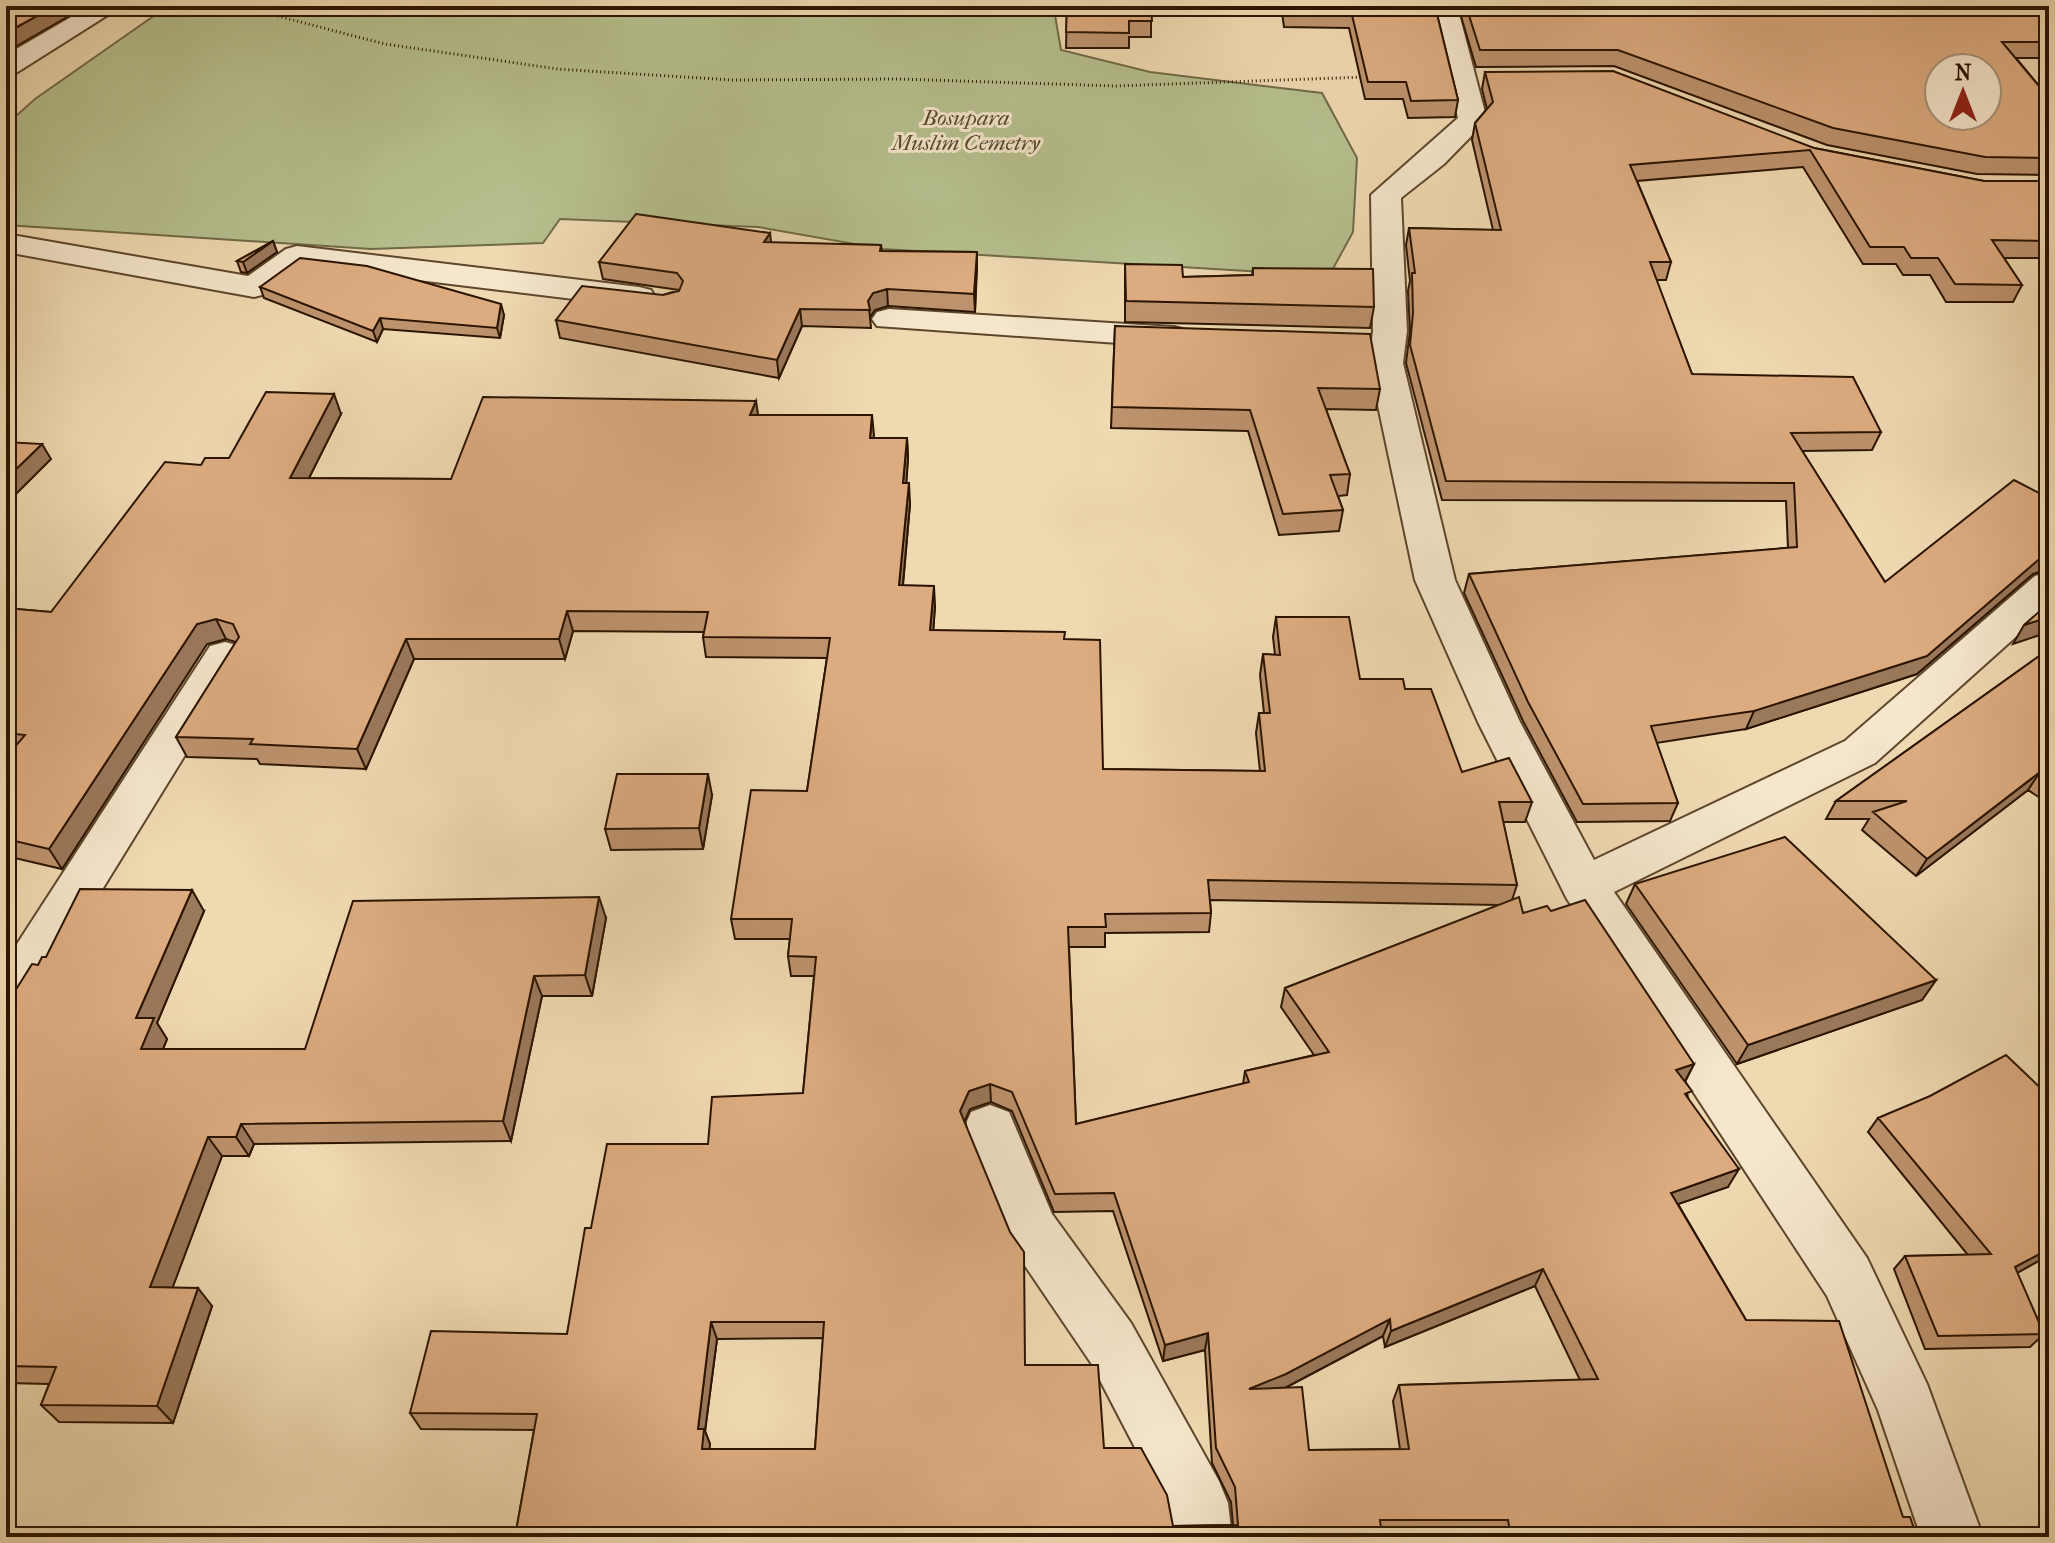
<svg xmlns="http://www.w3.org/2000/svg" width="2055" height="1543" font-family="'IM FELL French Canon',serif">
	<rect width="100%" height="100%" fill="#efd9b1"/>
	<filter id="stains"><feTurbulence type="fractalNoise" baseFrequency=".0025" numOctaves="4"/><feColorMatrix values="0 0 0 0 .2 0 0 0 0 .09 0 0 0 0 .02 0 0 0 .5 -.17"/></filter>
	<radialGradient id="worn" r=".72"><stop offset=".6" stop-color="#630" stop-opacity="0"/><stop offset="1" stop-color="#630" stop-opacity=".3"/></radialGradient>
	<!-- green -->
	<path fill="#b6c08e" stroke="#716a47" stroke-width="2" d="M168,6H1001L1055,15L1061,50L1150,72L1322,93L1357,158L1353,232L1329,276L883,249L758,227L560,219L543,243L371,249L6,225V125L35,99Z"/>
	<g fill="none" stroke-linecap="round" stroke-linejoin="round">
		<defs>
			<path id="minor" d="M90,6H122L16,73L6,75V55Z
				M1431,6H1457L1487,120L1444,164L1401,198L1407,331L1403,363L1455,580L1520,722L1594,860L1845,741L2035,576L2049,572V607L1875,763L1614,892L1867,1258L1927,1384L1983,1537H1921L1878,1410L1827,1296L1567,899L1478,722L1415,580L1369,363L1373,331L1371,195L1458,118Z
				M6,234L248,276L286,249L297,246L639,287L651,290L655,297L651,304L639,307L303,266L266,294L254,297L6,252Z
				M889,309L1174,327L1186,330L1191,337L1186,344L1174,347L877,326L872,319L877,312Z
				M225,642L240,646L246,656L23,1018L6,1024V961L210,646Z
				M990,1105L1009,1112L1052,1214L1131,1323L1219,1481L1228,1503L1232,1537H1170L1167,1509L1091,1363L1013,1248L964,1128L971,1112Z"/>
		</defs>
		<!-- minor casing -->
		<use href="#minor" stroke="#5d462c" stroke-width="4"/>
		<!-- path -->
		<path stroke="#2c1500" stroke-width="3" stroke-dasharray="1 3" stroke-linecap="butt" d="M239,6L385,44L558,69L732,80L898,79L1116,86L1365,77"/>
		<!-- minor -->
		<use href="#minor" fill="#f5e6cc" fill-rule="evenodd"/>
	</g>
	<!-- wall -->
	<path fill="#bd936e" stroke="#2c1500" stroke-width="2" fill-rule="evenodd" d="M1035,6H1151V37H1129V48H1066L1067,8L1035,7Z
		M1281,6H1435L1458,100L1455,117L1408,118L1403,99H1365L1349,28L1284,27Z
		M1458,6H2049V58H2016L2049,98V175L1977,174L1827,145L1614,66L1476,67Z
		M1485,72L1814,148L1984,181H2049V258H2004L2022,285L2013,302H1946L1930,275H1903L1896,264H1863L1803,167L1637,181L1671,262L1666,280H1656L1692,374L1881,432L1872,450L1802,451L1885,582L2049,498V570L2033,574L1917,674L1746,729L1656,743L1678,803L1670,821L1577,822L1523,721L1464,593L1469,574L1788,548L1786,501L1442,500L1406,363L1410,331L1408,291L1410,281L1406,245L1409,228L1493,230L1472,140L1475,123L1487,109L1482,89Z
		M273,241L277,252L247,273L241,272L237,261Z
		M771,243L881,245L882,251L977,252L975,312L888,306L875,310L870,317L871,328L802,326L779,378L560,338L556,320L663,295L679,290L603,279L599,262Z
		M1125,264L1183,277L1252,275L1253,268L1374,307L1370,328L1125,322Z
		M260,287L504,315L500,338L383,329L377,342L264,298Z
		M1115,326L1380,389L1376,410L1326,409L1350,474L1347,495L1338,496L1343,510L1339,531L1279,535L1248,431L1111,428Z
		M341,414L309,478L451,479L758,415L874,438H907L908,458L906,483L910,504L903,585L935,606L933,630L1064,639L1103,769L1260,771L1256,733L1259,713H1264L1260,675L1263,654L1275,655L1273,637L1276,617L1360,679L1405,689L1462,772L1532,802L1525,822H1503L1517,885L1512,900L1523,913L1551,911L1694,1064L1685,1082L1688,1098L1728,1187L1678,1204L1746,1320L1903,1517L1917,1537H1500V1535L515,1537L534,1430L421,1429L410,1413L567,1334L591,1228L708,1144L803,1093L814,976H791L788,956L790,939H735L731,919L807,791L827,658L706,657L703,637L704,632L573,631L565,659H414L366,769L260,764L257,759L187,757L176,737L236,642L226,639L207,644L62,869L6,856V757L9,753H6V608L51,612L201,465L229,458ZM1210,900L1499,905L1285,988L1281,1007L1314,1055L1245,1071L1243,1084L1076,1124L1069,947H1105V933L1209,932L1211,913ZM991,1102L1012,1111L1054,1212L1113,1211L1163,1361L1205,1350L1212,1463L1231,1502L1233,1525L1173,1526L1104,1448L1025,1365L965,1121L970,1109ZM1535,1286L1580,1380L1399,1385L1393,1401L1400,1449L1309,1450L1285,1388L1383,1336L1385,1347ZM823,1338L815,1449H709L710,1444L705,1431L717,1339Z
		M2049,649V804L2028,790L1916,876L1862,830L1869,819H1826L1836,801Z
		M712,795L703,849L611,850L605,829Z
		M1635,884L1936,980L1922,1000L1737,1064L1626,904Z
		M204,911L157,1023L167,1039L163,1049H305L606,918L592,996H542L511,1141L254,1144L249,1156H222L172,1288L212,1306L173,1423L59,1422L41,1405L49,1384L6,1383V1001L10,999L46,957Z
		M1878,1118L2049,1255L2017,1273L2044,1334L2030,1347L1925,1349L1894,1269L1905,1256L1968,1255L1868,1132Z"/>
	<!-- shaded-wall -->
	<path fill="#9a785a" stroke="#2c1500" stroke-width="2" d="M55,6H86L6,52V33Z
		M770,233L772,250L764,242Z
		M273,241L277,252L247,273L243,262Z
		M977,252V269L975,312L974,294Z
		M887,289L888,306L875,310L870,317L868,301L873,293Z
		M501,304L504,315L500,338L497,328Z
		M800,309L802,326L779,378L777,360Z
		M380,318L383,329L377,342L373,331Z
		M334,394L341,414L299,498L290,478Z
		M756,401L759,421L750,415Z
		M872,415L874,435L872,458L870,438Z
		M907,438L908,458L905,504L903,483Z
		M42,444L51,459L6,504V479Z
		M909,483L910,504L901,605L899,585Z
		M2049,554L2048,569L2033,574L1917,674L1746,729L1754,711L2044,555Z
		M934,586L935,606L932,651L930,630Z
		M567,611L573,631L565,659L559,639Z
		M2049,617V632L2013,644L2024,625Z
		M216,619L226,639L207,644L62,869L49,849L197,624Z
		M406,639L414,659L366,769L357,749Z
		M2040,772L2028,790L1916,876L1927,859Z
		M708,774L712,795L703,849L699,828Z
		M192,890L204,911L157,1023L167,1039L155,1069L141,1049L136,1018Z
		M599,897L606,918L592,996L585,975Z
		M534,976L542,996L511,1141L503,1121Z
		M1936,980L1922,1000L1737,1064L1748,1045Z
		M1694,1064L1684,1083L1676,1070Z
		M990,1084L991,1102L970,1109L961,1129L960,1111L969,1091Z
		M241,1124L254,1144L249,1156L236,1137Z
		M208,1137L222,1156L166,1305L150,1287Z
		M1739,1169L1728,1187L1661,1210L1671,1193Z
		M2049,1249V1255L2003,1281L2015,1267Z
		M1543,1269L1535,1286L1385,1347L1391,1331Z
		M198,1288L212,1306L173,1423L157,1406Z
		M1390,1319L1383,1336L1281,1390L1249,1389Z
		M711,1322L717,1339L705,1431L710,1444L708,1464L702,1449L698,1429Z
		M1208,1333L1205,1350L1163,1361L1165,1345Z"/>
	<!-- building -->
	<path fill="#dcab80" stroke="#2c1500" stroke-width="2" fill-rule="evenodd" d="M6,6H55L6,33Z
		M1067,6H1151L1152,21H1129V33L1066,32Z
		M1285,6H1435L1458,100L1411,101L1406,82H1368L1351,11H1285Z
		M1466,6H2049V42H2002L2049,98V158L1985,157L1833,128L1618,50H1480ZM1939,68H1987V116H1939Z
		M1613,71L1814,148L1984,181H2049V241L1992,240L2022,285L1955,284L1938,258H1911L1904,247H1870L1810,150L1630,165L1671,262H1650L1692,374L1853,377L1881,432L1791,433L1885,582L2014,480L2049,498V554L2044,555L1927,656L1754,711L1651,726L1678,803L1583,804L1528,702L1469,574L1797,547L1794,483L1446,481L1410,345L1413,313L1412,273H1415L1409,228L1501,230L1475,123L1493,102L1485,72Z
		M636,214L770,233L764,242L881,245L880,251L977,252L974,294L887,289L873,293L868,301L870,310L800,309L777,360L556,320L582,286L663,295L679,291L683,281L677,273L599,262Z
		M273,241L243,262L237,261Z
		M300,258L367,266L501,304L497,328L380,318L373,331L260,287Z
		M1125,264L1182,265L1183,277L1253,275V268L1373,269L1374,307L1126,301Z
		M1115,326L1370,334L1380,389L1318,388L1350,474L1330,475L1343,510L1283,514L1250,410L1112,407Z
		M266,392L334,394L290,478L451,479L483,397L756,401L750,415H872L870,438H907L903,483H909L899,585L934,586L930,630L1065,632L1064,639L1100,640L1103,769L1265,771L1259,713H1270L1263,654L1280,655L1276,617H1349L1360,679H1403L1405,689H1431L1462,772L1509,758L1532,802H1499L1517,885L1208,880L1211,913L1105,914L1106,927H1068L1076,1124L1249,1082L1245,1071L1329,1052L1285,988L1519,897L1523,913L1547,906L1551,911L1585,900L1694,1064L1676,1070L1692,1091L1685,1094L1739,1169L1671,1193L1746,1320L1839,1321L1903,1517H1910L1917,1537H1511L1508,1520H1380L1382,1537H515L537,1414L410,1413L431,1331L567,1334L585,1228H591L607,1144H708L712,1097L803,1093L816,957L788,956L792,919H731L751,790L807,791L830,638L703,637L708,612L567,611L559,639H406L357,749L250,744L253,739L176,737L239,637L233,624L216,619L197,624L49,849L6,839V757L25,735L6,733V608L51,612L165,462L201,465L205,458H229ZM990,1084L1012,1092L1055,1194L1114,1193L1165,1345L1208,1333L1216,1448L1235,1487L1238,1525L1173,1526L1167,1495L1141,1448H1104L1098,1365H1025L1024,1252L1010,1232L960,1111L969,1091ZM1543,1269L1598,1379L1399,1385L1409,1449L1309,1450L1302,1387L1249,1389L1286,1374L1390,1319L1391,1331ZM711,1322H824L815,1449H702L704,1429H698Z
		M6,442L42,444L6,479Z
		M2049,603V617L2024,625Z
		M2049,649V778L2040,772L1927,859L1873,812L1907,801H1836Z
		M617,774H708L699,828L605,829Z
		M1785,837L1936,980L1748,1045L1635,884Z
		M80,889L192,890L136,1018H154L141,1049H305L353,901L599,897L585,975L534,976L503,1121L241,1124L236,1137H208L150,1287L198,1288L157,1406L41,1405L56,1367L6,1366V1001L10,999L32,964L38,965L42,957H46Z
		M2006,1055L2049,1096V1249L2015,1267L2044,1334L1938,1336L1905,1256L1991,1254L1878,1118L1930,1096Z"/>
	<g text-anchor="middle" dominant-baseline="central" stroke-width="6" stroke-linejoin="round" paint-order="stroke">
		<!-- far-park labels -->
		<g font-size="22" font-style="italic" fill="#55482b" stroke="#f5e6cc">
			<text x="966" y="118">Bosupara<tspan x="966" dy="25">Muslim Cemetry</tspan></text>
		</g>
	</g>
	<!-- margin -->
	<rect width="2055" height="1543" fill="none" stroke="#efd9b1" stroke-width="32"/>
	<rect x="8" y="8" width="2039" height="1527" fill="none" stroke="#2c1500" stroke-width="4"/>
	<rect x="16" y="16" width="2023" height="1511" fill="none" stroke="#2c1500" stroke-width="2"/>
	<!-- north arrow -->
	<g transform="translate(1963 92)"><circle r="38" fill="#f5e6cc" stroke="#a5927a" stroke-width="2"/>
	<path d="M0-6L14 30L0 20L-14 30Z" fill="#8f2418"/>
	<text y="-12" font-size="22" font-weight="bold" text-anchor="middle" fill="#2c1500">N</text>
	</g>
	<rect width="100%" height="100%" filter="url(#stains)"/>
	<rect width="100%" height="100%" fill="url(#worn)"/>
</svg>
